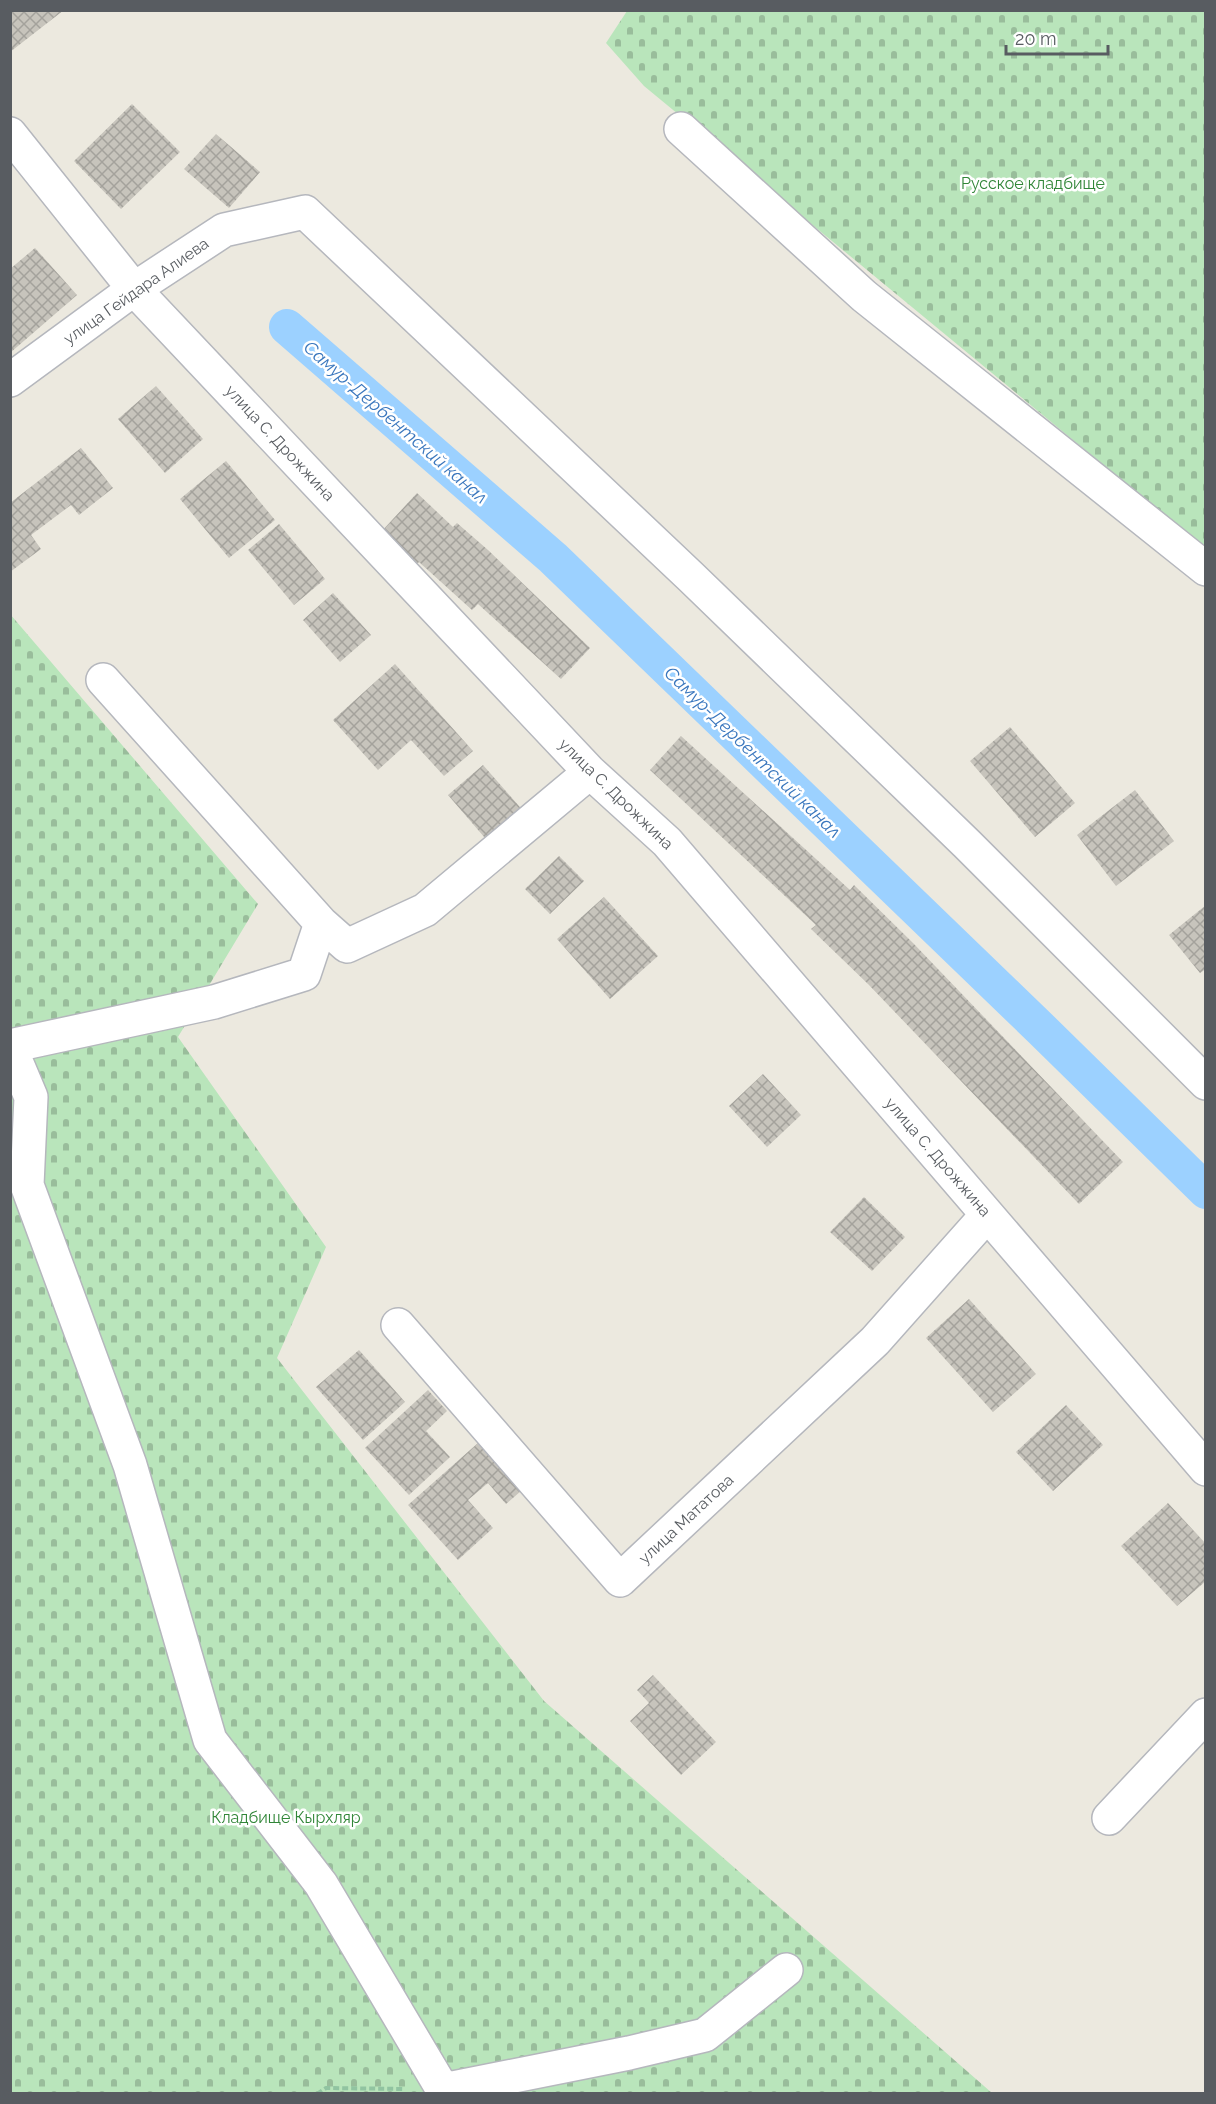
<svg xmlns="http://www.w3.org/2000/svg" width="1216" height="2104" font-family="Raleway,sans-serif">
	<defs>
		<pattern id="cemetery-stones" width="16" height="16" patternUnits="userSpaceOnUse" patternTransform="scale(1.5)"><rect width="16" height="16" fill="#b9e5bb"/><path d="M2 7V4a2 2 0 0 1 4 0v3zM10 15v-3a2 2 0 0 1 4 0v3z" fill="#99bd9b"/></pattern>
		<pattern id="building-cross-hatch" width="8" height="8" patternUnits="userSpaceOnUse" patternTransform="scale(1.5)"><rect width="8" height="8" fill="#c7c4bc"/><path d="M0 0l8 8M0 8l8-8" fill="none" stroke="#a4a29c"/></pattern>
	</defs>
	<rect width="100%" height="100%" fill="#ece9df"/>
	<!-- cemetery -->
	<path fill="url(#cemetery-stones)" d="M627,11H1205V546L1130,487L644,86L606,43Z
		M10,614L258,904L178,1037L326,1247L277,1358L544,1701L992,2093H11Z"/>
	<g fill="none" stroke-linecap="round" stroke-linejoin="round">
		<!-- canal -->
		<path stroke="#9cd1ff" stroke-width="36" d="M287,327L553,558L1041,1029L1206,1191"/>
	</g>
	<!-- building -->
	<path fill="url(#building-cross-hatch)" d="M10,10H64L10,52Z
		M132,104L180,152L121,209L74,161Z
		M216,134L260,172L229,208L184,169Z
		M35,248L77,295L10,353V269Z
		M156,386L203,439L165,473L118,419Z
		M81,448L113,488L79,515L71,505L31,535L41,549L10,572V503Z
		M226,461L275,520L229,558L180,499Z
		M417,493L453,527L457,523L488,550L590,648L561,679L478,604L472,610L419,562L416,565L381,532Z
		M279,524L325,579L294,605L248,550Z
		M333,593L371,635L340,662L303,620Z
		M395,664L473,751L444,776L411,740L378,770L333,720Z
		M1010,727L1075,803L1035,837L970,761Z
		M681,736L850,890L854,885L913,943L1123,1162L1079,1204L868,984L811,929L816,925L650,770Z
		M483,765L526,814L491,845L448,795Z
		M1135,790L1174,841L1116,886L1077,835Z
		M559,856L584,881L550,914L525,889Z
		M604,897L658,956L610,999L557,939Z
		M1206,905V969L1200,973L1169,935Z
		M763,1074L801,1115L767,1147L729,1106Z
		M864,1197L905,1237L872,1271L830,1232Z
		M969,1299L1036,1374L993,1412L926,1338Z
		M359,1350L405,1402L363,1440L316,1387Z
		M428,1390L447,1411L426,1431L450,1457L409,1495L365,1448Z
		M1066,1405L1103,1445L1053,1491L1016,1452Z
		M478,1443L521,1491L506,1504L488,1483L468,1500L493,1528L458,1560L408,1505Z
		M1168,1503L1206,1544V1581L1177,1606L1121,1546Z
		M653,1675L716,1742L681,1775L630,1721L649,1703L637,1690Z"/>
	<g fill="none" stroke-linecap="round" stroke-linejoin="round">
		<defs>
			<path id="minor" d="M681,129L864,296L1206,569
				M10,134L134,289L590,772L667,842L1206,1469
				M10,380L134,289L224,230L305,212L691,577L967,844L1206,1083
				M103,680L321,923
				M10,1046L214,1002L304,974L321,923L347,946L425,910L590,772
				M10,1047L31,1097L27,1185L130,1465L210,1740L321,1884L443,2090L629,2053L705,2035L786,1970
				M398,1325L620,1580L875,1341L987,1215
				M1109,1818L1206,1715"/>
		</defs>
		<!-- minor casing -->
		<use href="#minor" stroke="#b5b7bd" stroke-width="36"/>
		<!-- path -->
		<path stroke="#91c4a1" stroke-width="4" stroke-dasharray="6 3" stroke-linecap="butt" d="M317,2094L326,2088L405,2089"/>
		<!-- minor -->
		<use href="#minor" stroke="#fff" stroke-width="33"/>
	</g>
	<g text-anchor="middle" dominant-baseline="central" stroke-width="5" stroke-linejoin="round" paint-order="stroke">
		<!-- park labels -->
		<g font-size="16" fill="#318638" stroke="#fff">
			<text x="1033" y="183">Русское кладбище</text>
			<text x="286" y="1817">Кладбище Кырхляр</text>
		</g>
		<!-- street labels -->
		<g font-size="16" fill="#585c61" stroke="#fff">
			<text transform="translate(136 291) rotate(-35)">улица Гейдара Алиева</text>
			<text transform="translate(280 443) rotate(47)">улица С. Дрожжина</text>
			<text transform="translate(616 794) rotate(44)">улица С. Дрожжина</text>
			<text transform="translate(938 1157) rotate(49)">улица С. Дрожжина</text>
			<text transform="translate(686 1519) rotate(-43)">улица Мататова</text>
		</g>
		<!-- water labels -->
		<g font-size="18" font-style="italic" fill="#3976bd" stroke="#fff">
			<text transform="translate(396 422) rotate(41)">Самур-Дербентский канал</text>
			<text transform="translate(753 752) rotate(44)">Самур-Дербентский канал</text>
		</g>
	</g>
	<!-- border -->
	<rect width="1216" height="2104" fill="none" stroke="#585c61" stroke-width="24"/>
	<!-- scale -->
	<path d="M1006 45v9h102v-9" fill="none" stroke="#585c61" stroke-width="3"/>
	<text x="1015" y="45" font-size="18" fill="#585c61" stroke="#ffffff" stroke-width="4.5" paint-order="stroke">20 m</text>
</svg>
